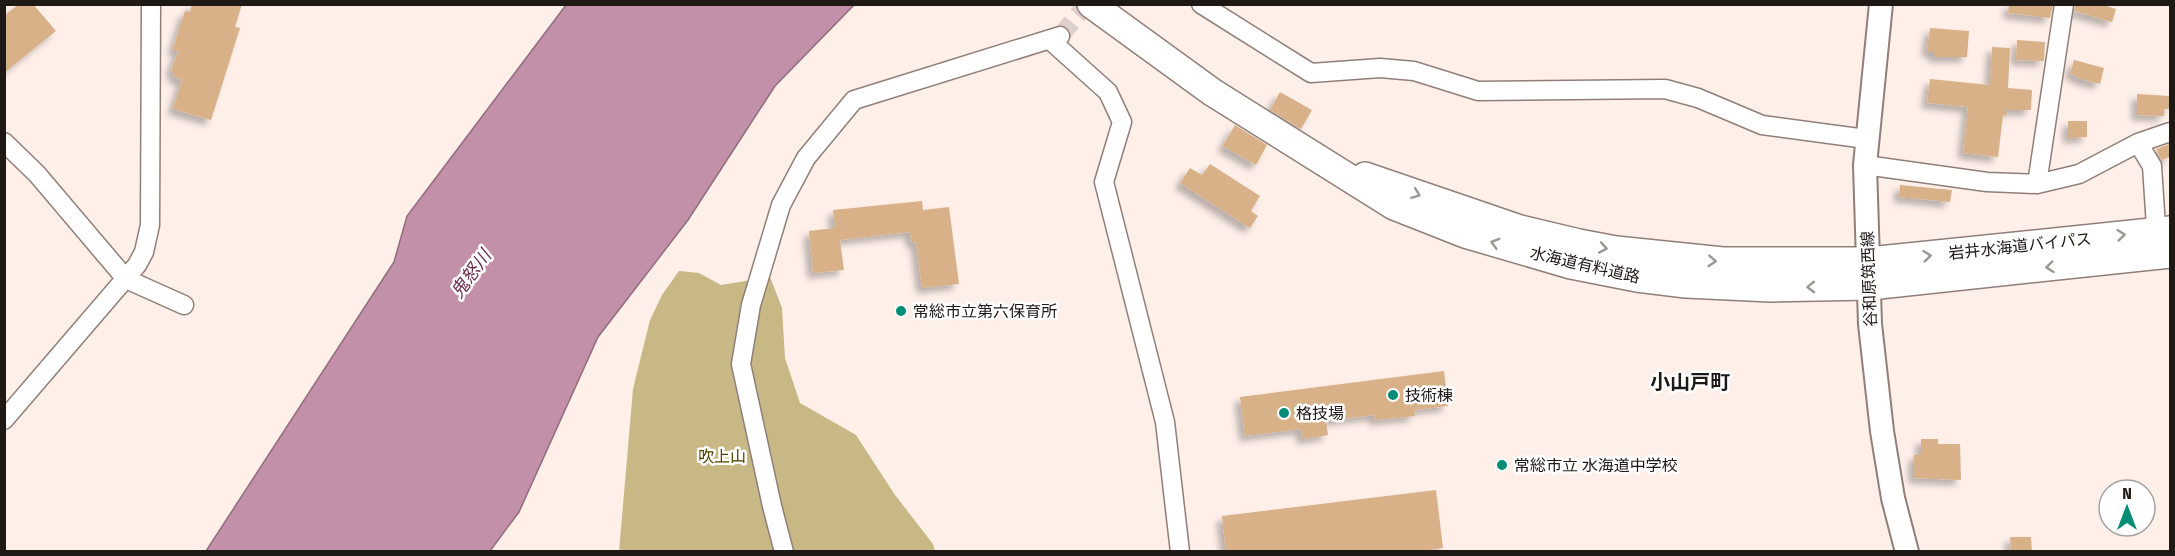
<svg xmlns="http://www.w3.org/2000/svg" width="2175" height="556" font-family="'Fira Sans Condensed','Noto Sans JP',sans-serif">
	<defs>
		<filter id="shadow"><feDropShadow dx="-5.5" dy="5.5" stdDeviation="3" flood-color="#0004"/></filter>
	</defs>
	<rect width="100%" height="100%" fill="#feefe9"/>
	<!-- forest -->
	<path fill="#c7b885" d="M679,271L699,273L721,285L770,277L782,308L785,358L800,403L856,435L895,495L933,544L935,551L619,552L633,389L650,320L662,295Z"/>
	<!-- water -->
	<path fill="#c390a9" stroke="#926c7d" stroke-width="1.5" d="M566,5H854L775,86L688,220L598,337L519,512L490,551H206L394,262L407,216Z"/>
	<!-- building -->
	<path fill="#d8b189" filter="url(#shadow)" d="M19,4H33L56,31L4,73V16Z
		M192,4H242L235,27L240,28L211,120L173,109L182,80L173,77L175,73L171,71L178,51L173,49L185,11L190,12Z
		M2009,4H2053L2050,18L2008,13Z
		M2075,4H2100L2116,9L2112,22L2074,11Z
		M1930,28L1969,31L1967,57H1934V52H1927Z
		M2017,40L2045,42L2044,61L2016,60Z
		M1992,47L2010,48L2008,88L2032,90L2031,110H2006V116L2003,115L1998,157L1963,153L1968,107L1927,103L1930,79L1990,85Z
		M2074,60L2104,68L2100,84L2077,78L2078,76L2070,74Z
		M1280,92L1312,110L1301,129L1270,110Z
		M2137,94L2170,96V109H2164V116L2137,115Z
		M2068,121H2087V137L2068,138Z
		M1235,125L1267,145L1256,165L1223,146Z
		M2170,144V157L2162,160L2156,149Z
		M1210,164L1260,196L1251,211L1258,216L1250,228L1180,183L1190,168L1202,175Z
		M1900,185L1952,190L1950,202L1899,197Z
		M922,201L923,210L949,207L959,284L922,288L916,242L912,243L910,232L840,240L844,270L813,273L809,231L835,228L833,210Z
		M1444,371L1448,406L1414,410L1415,416L1375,420L1374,415L1326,421L1328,435L1303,439L1301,429L1245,436L1240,397Z
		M1921,439H1938V444H1960L1961,480L1914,478V455H1921Z
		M1436,490L1443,548L1415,552H1226L1222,516Z
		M2010,537H2031L2032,552H2011Z"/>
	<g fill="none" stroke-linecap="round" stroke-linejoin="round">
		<!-- minor-tunnel -->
		<path stroke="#ddcfc9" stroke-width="18" stroke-dasharray="18 9" stroke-linecap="butt" d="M1060,36L1087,4"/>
		<defs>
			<path id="minor" d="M1201,4L1311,73L1380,68L1414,71L1478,91L1665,89L1698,98L1762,125L1866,139
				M1050,40L1108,92L1122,122L1104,182L1165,422L1180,552
				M4,142L37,174L126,279L184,305
				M2138,143L2152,166L2157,242
				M1865,165L1987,182L2037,184L2079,174L2138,143L2170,132
				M2037,184L2064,4
				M4,420L137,265L144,252L150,225L151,4
				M784,552L772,506L741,364L751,305L781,205L806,158L854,100L1060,36"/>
			<path id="major" d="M1881,4L1865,165L1870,324L1882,431L1893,498L1907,552"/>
			<path id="highway" d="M1091,4L1212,92L1394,206L1465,234L1571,265L1637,278L1686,284L1771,288L1870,286L2170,254
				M1365,176L1520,229L1579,243L1616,250L1723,261H1869L2170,230"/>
		</defs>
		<!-- minor casing -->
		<use href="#minor" stroke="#907f79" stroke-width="21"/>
		<!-- major casing -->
		<use href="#major" stroke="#907f79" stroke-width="26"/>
		<!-- highway casing -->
		<use href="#highway" stroke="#907f79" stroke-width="30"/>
		<!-- minor -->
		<use href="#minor" stroke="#fff" stroke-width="18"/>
		<!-- major -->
		<use href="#major" stroke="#fff" stroke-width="22"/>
		<!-- highway -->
		<use href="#highway" stroke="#fff" stroke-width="27"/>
	</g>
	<!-- one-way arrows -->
	<defs><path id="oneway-chevron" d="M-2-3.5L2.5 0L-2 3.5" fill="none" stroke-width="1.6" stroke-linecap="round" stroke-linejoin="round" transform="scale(1.5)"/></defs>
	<g stroke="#9a9896">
		<use href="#oneway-chevron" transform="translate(1416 194) rotate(21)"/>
		<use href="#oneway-chevron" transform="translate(2121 235) rotate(-6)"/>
		<use href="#oneway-chevron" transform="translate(1495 243) rotate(-164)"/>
		<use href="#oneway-chevron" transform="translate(1603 248) rotate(10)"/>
		<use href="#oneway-chevron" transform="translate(1927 256) rotate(-6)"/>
		<use href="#oneway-chevron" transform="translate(1712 261) rotate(4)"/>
		<use href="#oneway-chevron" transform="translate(2050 267) rotate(174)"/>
		<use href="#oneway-chevron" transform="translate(1811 287) rotate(179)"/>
	</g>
	<!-- markers -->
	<g fill="#038d74" stroke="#fff" stroke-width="2">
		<circle cx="901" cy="311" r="6"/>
		<circle cx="1393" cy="395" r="6"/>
		<circle cx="1284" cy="413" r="6"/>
		<circle cx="1502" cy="465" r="6"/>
	</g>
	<g text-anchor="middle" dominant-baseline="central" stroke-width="5" stroke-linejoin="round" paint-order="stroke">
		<!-- street labels -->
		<g font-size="16" fill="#1f1916" stroke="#fff">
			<text transform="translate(2020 246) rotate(-6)">岩井水海道バイパス</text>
			<text transform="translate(1585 265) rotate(13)">水海道有料道路</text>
			<text transform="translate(1869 279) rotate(-92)">谷和原筑西線</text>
		</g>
		<!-- poi labels -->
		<g font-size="16" fill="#1f1916" stroke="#fff" text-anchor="start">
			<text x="913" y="311">常総市立第六保育所</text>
			<text x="1405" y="395">技術棟</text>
			<text x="1296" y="413">格技場</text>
			<text x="1514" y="465">常総市立 水海道中学校</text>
		</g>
		<!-- park labels -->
		<g font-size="16" fill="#514200" stroke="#fff">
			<text x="722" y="456">吹上山</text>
		</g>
		<!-- water labels -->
		<g font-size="18" font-style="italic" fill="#6c2d50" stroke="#fff">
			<text transform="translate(471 274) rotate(-54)">鬼怒川</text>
		</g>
		<!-- quarter labels -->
		<g font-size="20" font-weight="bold" fill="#1f1916" stroke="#fff">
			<text x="1690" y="382">小山戸町</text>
		</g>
	</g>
	<!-- border -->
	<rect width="2175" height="556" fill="none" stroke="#1f1916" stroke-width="12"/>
	<!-- north arrow -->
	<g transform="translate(2127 508)"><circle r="28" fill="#ffffff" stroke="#a5a3a2" stroke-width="1.5"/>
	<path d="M0-4.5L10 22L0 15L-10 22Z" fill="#038d74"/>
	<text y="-9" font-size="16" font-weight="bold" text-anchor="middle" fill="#1f1916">N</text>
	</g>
</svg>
